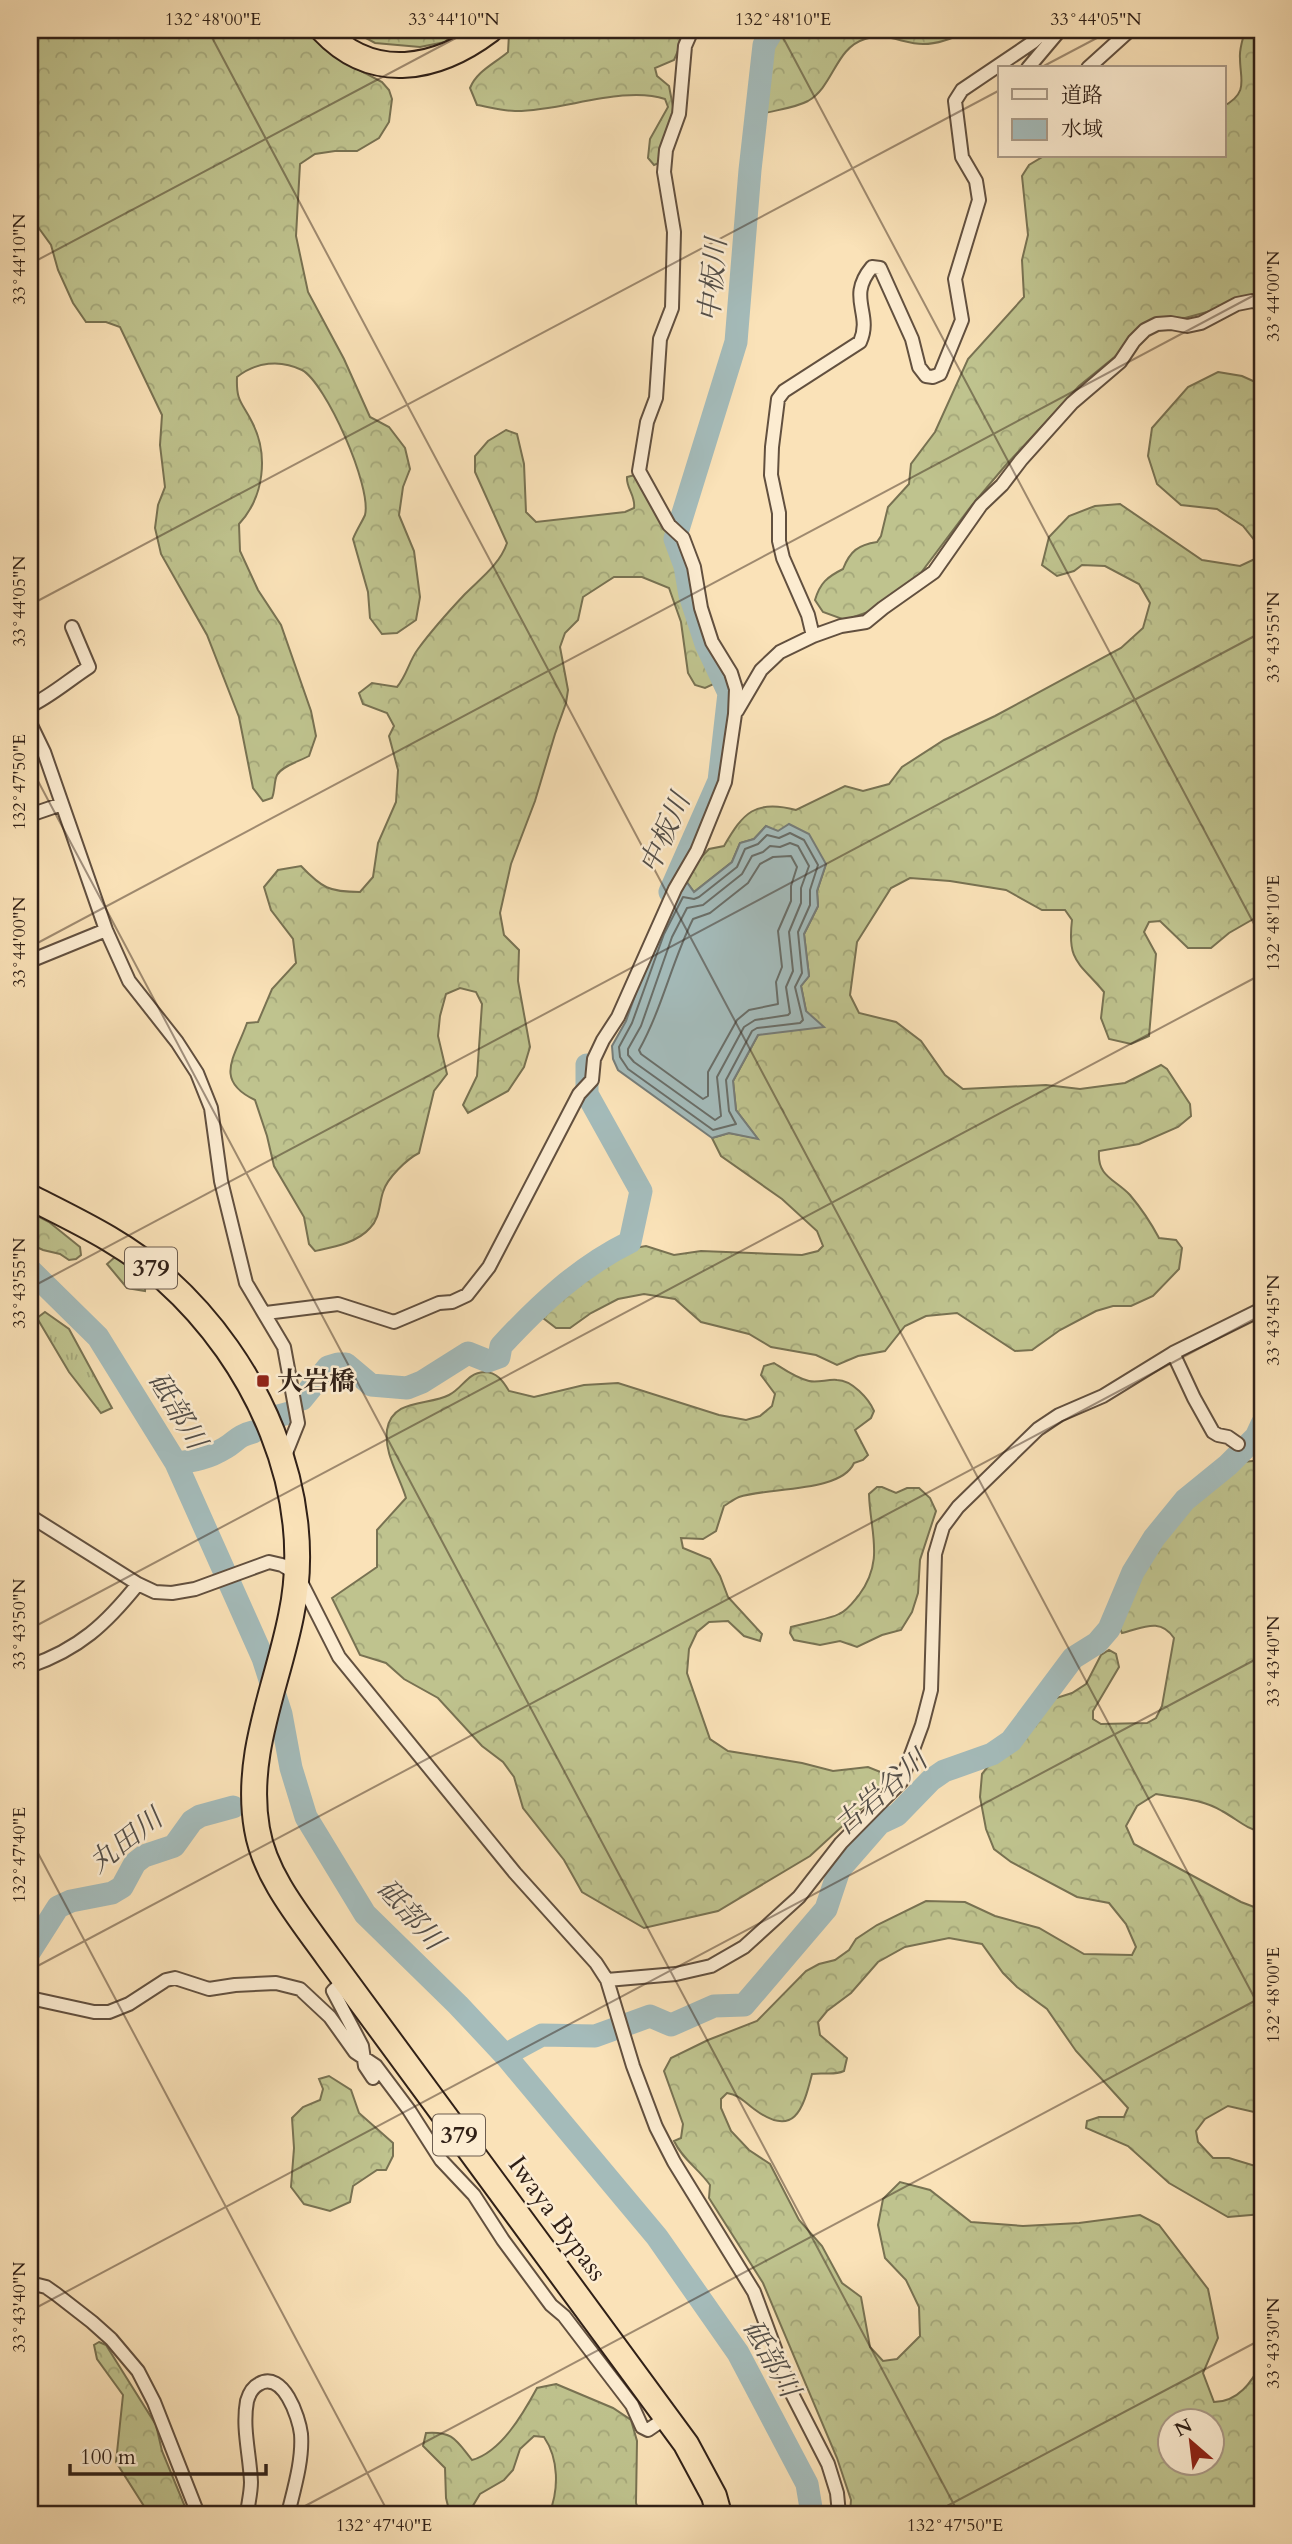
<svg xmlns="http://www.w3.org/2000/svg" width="1292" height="2544" font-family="Cardo,'Noto Serif JP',serif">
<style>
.forest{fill:url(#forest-crowns);stroke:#787252;stroke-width:2;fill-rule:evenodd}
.park{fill:url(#park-tufts);stroke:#787252;stroke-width:2}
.water{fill:#a4bbba;stroke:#767d79;stroke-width:2}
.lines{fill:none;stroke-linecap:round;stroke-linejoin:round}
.shore{stroke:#6a6e68;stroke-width:2}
.river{stroke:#a4bbba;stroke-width:23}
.street-casing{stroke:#62503f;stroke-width:16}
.highway-casing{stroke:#302017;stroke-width:28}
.street{stroke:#fcecd1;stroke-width:12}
.highway{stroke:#fae2b8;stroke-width:24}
.ticks{fill:none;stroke:#302017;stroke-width:2;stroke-opacity:0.45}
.poi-dot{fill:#8f2418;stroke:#fcecd1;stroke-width:2.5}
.labels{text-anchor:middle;stroke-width:5;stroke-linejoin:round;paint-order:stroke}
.shield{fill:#fcecd1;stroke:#6d5d4f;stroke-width:2}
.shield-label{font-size:24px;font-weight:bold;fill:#302017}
.poi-label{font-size:26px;font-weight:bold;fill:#302017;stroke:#fcecd1;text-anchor:start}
.street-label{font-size:26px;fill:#302017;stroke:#fcecd1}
.water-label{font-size:28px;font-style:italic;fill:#534e48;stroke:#fcecd1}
.neatline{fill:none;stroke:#302017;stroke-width:2.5}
.ticks-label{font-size:18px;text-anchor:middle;fill:#302017}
</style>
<defs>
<pattern id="forest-crowns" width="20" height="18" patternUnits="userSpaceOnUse" patternTransform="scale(1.75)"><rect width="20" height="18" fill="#bfc38e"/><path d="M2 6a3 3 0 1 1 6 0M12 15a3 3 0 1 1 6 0" fill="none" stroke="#a4a77a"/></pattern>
<pattern id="park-tufts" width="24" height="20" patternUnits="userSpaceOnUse" patternTransform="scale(1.75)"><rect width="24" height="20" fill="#bfc38e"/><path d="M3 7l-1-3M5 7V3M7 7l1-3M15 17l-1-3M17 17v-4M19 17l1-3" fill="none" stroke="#a4a77a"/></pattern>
</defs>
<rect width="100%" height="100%" fill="#fae2b8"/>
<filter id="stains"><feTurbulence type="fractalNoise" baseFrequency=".00286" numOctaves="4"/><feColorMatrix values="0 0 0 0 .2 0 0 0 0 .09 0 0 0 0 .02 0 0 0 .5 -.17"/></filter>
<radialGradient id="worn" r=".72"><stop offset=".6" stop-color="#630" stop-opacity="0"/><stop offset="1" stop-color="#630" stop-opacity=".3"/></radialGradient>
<path class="forest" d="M30 30H309L344 62 382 82 389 90 392 99 389 122 379 138 357 151H335L315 154 300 164 296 236 308 292 344 359 370 417 389 427 405 448 410 469 403 487 399 515 414 551 420 597 416 620 397 633 382 634 370 618 368 592 353 539C356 531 362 522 365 515 372 487 326 383 302 370 280 359 256 362 237 377 236 402 242 402 252 422 269 455 264 497 239 524L240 551 258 590 281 625 311 711 316 736 309 756C300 761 282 766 277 775 274 781 275 791 272 798L263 801 253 788 239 717 207 635 161 554 155 528 158 505 165 487 160 445 162 415 120 327 106 322H86L73 303 58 270 51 245 30 216Z
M351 30H458L445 42 420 47 375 43Z
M512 30H687L674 60 655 68 657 76 669 86 674 112 662 142 659 163 654 165 648 158 650 139 668 107 665 99C623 85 560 112 515 111 503 111 489 107 477 105L470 88C477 71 494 64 508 52L509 34Z
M769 30H969C956 37 939 44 923 44 904 44 886 32 865 39 835 48 834 86 808 101 795 108 776 110 761 114L754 108 752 103 754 65Z
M1245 30H1262V297L1185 318 1161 317 1148 323 1130 336 1117 355 1079 386 1005 466 972 505 914 582 871 611 845 620 823 612 815 600C820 583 827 577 843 569 850 551 858 545 877 542L881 536 888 507 909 484 911 464 935 432 968 359 1024 297 1022 260 1028 235 1022 176 1029 165 1044 156H1224V106C1249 92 1240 80 1240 58 1239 49 1243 39 1245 30Z
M1218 372 1242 376 1262 385V914L1229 933 1211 948H1188L1160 921 1149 922 1144 932 1156 954 1149 1036 1131 1044 1109 1039 1101 1018 1104 992C1079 962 1067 962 1072 920L1065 910H1042L1006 890 950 881 910 878 891 888 857 942 850 995 859 1013 896 1022 921 1041 945 1075 963 1089 1046 1085 1080 1089 1125 1083 1161 1065 1167 1069 1190 1104 1191 1116 1178 1127 1139 1144 1099 1151C1097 1177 1115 1179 1130 1195 1141 1208 1151 1223 1159 1238L1176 1240 1182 1248 1179 1269 1153 1296 1131 1306H1113L1096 1311 1060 1330 1032 1350 1015 1351 957 1313 926 1316 905 1326 885 1351 858 1356 837 1365 816 1355 771 1347 749 1334 701 1322 675 1299 644 1294 618 1299 591 1313 570 1328H556L543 1318 544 1310 589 1270 617 1251 646 1246 674 1255 701 1251 802 1255 818 1251 823 1246 817 1231 782 1199 721 1156 712 1138 729 1133 757 1138 736 1110 733 1081 758 1035 806 1011 801 986 809 976 804 934 818 906 817 891 826 864 766 826 754 839 740 843 732 862 694 892 686 881 694 865 709 849 724 846C743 813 755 799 796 810L845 786 863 791 889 784 902 767 944 740 995 716 1121 648 1143 628 1150 603 1139 584 1105 566 1082 565 1074 571 1057 576 1042 565 1049 537 1069 516 1095 506 1120 504 1202 560 1240 566 1257 558 1259 546 1243 526 1217 509 1181 505 1157 484 1148 456 1152 428 1188 387Z
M506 430 517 434 524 464 526 512 536 522 625 512 634 508C636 496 626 488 627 477L635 475 669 535 670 554 683 582 700 640 718 682 705 688 695 685 688 673 681 622 669 588 642 577H614L583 597 578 620 565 633 560 647 568 690 566 703 555 734 535 801 511 864 500 913 504 935 519 950 518 981 530 1047 524 1067 508 1091 468 1113 463 1105 477 1076 482 1004 476 992 460 988 446 994 440 1016 438 1036 447 1074 434 1091 419 1153C407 1159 387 1178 383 1192 379 1204 380 1218 370 1228 357 1243 333 1247 315 1251L309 1244 304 1217 274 1166 267 1136 255 1100C213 1080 235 1057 247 1023L258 1022 272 989 296 963 293 939 271 910 264 887 278 870 301 866C322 888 329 892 360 892L373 877 378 843 396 802 398 770 389 736 394 726 387 713 363 704 359 693 372 683 397 687C407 675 409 661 418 649 432 630 449 611 465 594 481 578 500 564 507 543L475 472V456L488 441Z
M30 1212 49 1222 80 1247 81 1255 76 1259 69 1260 60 1254 43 1250 30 1244Z
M774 1363C785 1370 796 1378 809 1381 818 1383 828 1379 837 1380 852 1380 869 1399 874 1411L871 1418 855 1430 868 1455 863 1460 854 1463C841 1493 767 1487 739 1497 734 1499 729 1503 724 1506L716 1531 703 1539 681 1538 683 1548 710 1559 720 1576 728 1597 762 1634 760 1641 744 1636 728 1621 709 1622 697 1632 689 1649 687 1673 710 1739 728 1751 802 1763 833 1771 868 1767 883 1773 887 1785 810 1856 718 1911 644 1928 582 1892 564 1860 523 1808 514 1777 503 1762 482 1746 438 1698 404 1679 386 1663 360 1655 332 1598 377 1567V1530L406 1498C399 1475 384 1454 387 1430 392 1398 428 1406 449 1395 463 1388 467 1373 484 1372 497 1372 503 1381 509 1391L534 1397 584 1385 618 1383 719 1415 746 1420 760 1416 772 1406 775 1394 761 1375 764 1366Z
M1262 1456V1832C1246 1829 1237 1819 1222 1811 1203 1799 1178 1798 1156 1794L1137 1806 1126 1826 1134 1844 1241 1902 1262 1910V2112H1254L1228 2106 1205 2119 1196 2131 1198 2142 1213 2158H1229L1262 2168V2214L1228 2217 1169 2183 1128 2146 1086 2128 1087 2121 1099 2117H1124L1128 2108 1076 2051 1047 2009 1017 1987 1003 1973 982 1944 949 1938 905 1947 878 1962 851 1993 827 2011 818 2022 820 2035 847 2058 844 2071C833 2076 825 2072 812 2074 803 2110 794 2139 754 2109 744 2102 740 2095 727 2093L721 2099V2108L731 2131 749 2150 770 2164 799 2220 822 2246 842 2283 861 2297 870 2347 883 2361 897 2359 920 2336 919 2307 906 2280 885 2258 878 2225 883 2199 900 2182 930 2190 971 2222 1023 2226 1079 2223 1140 2215 1159 2225 1208 2289 1218 2338 1203 2373 1214 2402C1238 2402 1252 2382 1262 2362V2514H850L851 2500 837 2458 763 2283 709 2198 710 2185C698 2168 683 2160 674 2141L681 2138 683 2124 664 2071 671 2058 708 2040 757 2021 806 1971 819 1964 835 1960 849 1950 856 1939 877 1925 926 1901 965 1902 995 1916 1039 1928 1084 1954 1132 1955 1136 1947 1126 1924 1109 1903 1077 1897 1011 1862 994 1849 986 1829 980 1797 982 1774 994 1759 1015 1744 1053 1699 1072 1693 1086 1684 1101 1655 1109 1650 1116 1654 1119 1667 1093 1711V1719L1101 1724 1147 1723 1156 1718 1162 1706 1174 1638C1160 1617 1143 1628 1122 1633L1119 1627C1134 1584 1153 1538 1187 1506 1204 1490 1224 1477 1242 1462L1253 1461ZM1170 2422H1212V2464H1170Z
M877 1487H882L896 1493 907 1488H919L930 1498 936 1511 920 1560 918 1593 912 1612 901 1630 882 1635 857 1647 840 1641 820 1645 794 1640 790 1633 791 1627C804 1623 830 1619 839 1614 848 1610 853 1602 859 1595 885 1560 870 1532 869 1494Z
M329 2076 351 2090 359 2113 393 2143V2156L386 2170H377L353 2186 350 2202 330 2211 304 2204 291 2187 294 2148 292 2118 303 2107 320 2100 323 2089 319 2079Z
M99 2342 106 2345 156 2425 162 2451 188 2514H149L116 2462 123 2395 97 2359 94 2345Z
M556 2384 613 2408 631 2420 637 2441 636 2503 640 2514H549C559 2490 559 2459 544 2437L534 2436 520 2449 513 2470 504 2480 480 2494 468 2514H450L446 2498 445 2468 423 2446 426 2433C453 2431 456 2440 472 2460 501 2452 523 2414 537 2388Z"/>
<path class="park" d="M115 1257 146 1277 145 1291 127 1288 107 1264Z
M45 1312 69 1329 112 1408 101 1413 69 1372 37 1318Z"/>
<path class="water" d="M789 824 809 834 826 864 817 891 818 906 804 934 809 976 801 986 806 1011 824 1027 758 1035 733 1081 736 1110 758 1139 729 1133 712 1138 618 1070 613 1059 612 1046 626 1021 658 931 686 881 694 892 732 862 740 843 754 839 766 826 778 831Z"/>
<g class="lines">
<path class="shore" d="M790 833 804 840 818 865 810 890V905L798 932 802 973 795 987 803 1020 800 1023 757 1028 752 1031 726 1080 729 1111 736 1124 713 1130 628 1069 620 1057 619 1047 632 1023 664 934 683 897 694 899 699 897 737 867 745 849 758 844 767 835 779 838Z
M790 843 798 846 809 866 801 888V903L789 932 793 971 786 987 790 1013 788 1015 755 1020 744 1027 717 1077 721 1116 715 1120 634 1062 628 1055V1049L641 1026 672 937 687 908 703 905 742 874 752 856 763 852 770 846 780 847Z
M791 856 797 867 791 886V901L778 931 782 967 776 982 778 1004 749 1010 737 1020 708 1072V1096L703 1099 641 1054 639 1050C662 1009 672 961 693 919L710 913 748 883 760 864 773 857Z"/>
<path class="river" d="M670 892 719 781 729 693 706 644 690 595 685 566 675 539 736 342 750 170 764 45 773 30
M30 1270 98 1337 176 1463 263 1658 281 1714 291 1768 306 1817 365 1914 458 2005 505 2055 657 2237 738 2353 807 2484 812 2514
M302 1399 328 1367 338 1364H346L371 1385 407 1388 422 1382 468 1353 488 1361 499 1357 501 1346C539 1305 579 1267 630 1242L641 1191 587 1094V1065
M278 1416 289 1413
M176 1463C194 1461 209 1458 225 1448 237 1441 237 1436 253 1432
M30 1951 58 1907 71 1901 112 1893 122 1887 135 1863 144 1856 174 1846 192 1821 200 1816 233 1807
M505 2055 542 2035 595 2036 650 2016 671 2025 714 2006 744 2005 826 1909 839 1870 880 1823 897 1815 931 1780 944 1771 992 1754 1011 1741 1073 1658 1097 1643 1109 1629 1133 1572 1154 1538 1185 1500 1228 1465 1256 1437 1262 1424"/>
<g class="street-casing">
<path id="street" d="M1028 68 1060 30
M1088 68 1130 30
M813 636 808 615 783 558 779 541V513L771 475 772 447 778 399 784 391 860 342C873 313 846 298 872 267L880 268 912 339 919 367 926 376 933 377 940 374 962 320 955 279 979 200 976 181 962 157 955 101 962 90 1033 42 1046 30
M30 706C51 696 69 680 89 667L72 627
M737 711 761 670 780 652 813 636 841 626 866 622 883 608 934 572 981 505 1002 485 1021 460 1072 403 1120 362 1134 341 1145 330 1157 324 1171 323 1187 326 1201 323 1237 304 1252 301 1262 303
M30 723 44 752 106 930 129 981 177 1042 197 1073 211 1108 221 1181 246 1283 284 1347 298 1423 284 1458
M30 815 62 804
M30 961 106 930
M266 1313 338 1304 394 1322 439 1303 452 1302 467 1295 489 1267 501 1244 579 1094 592 1080 594 1059 603 1040 618 1017 675 889 697 851 725 782 735 714 736 689 731 673 712 642 701 608 694 567 683 538 669 525 639 471 647 422 656 398 660 339 672 308 674 232 664 172 666 150 679 114 685 46 692 30
M1173 1353 1194 1398 1213 1432 1218 1435 1228 1437 1238 1444
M30 1516 138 1584 155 1592 172 1593 195 1589 269 1562 282 1565 297 1574 339 1657 515 1873 596 1963 607 1980 633 2066 656 2127 674 2162 754 2292 791 2392 828 2464 837 2493 839 2514
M30 1666C79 1649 106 1624 138 1584
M345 1980 333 1991 362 2046 365 2066 373 2078
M607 1980 676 1974 711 1966 744 1947 799 1897 841 1843 901 1782 922 1725 931 1690 935 1554 943 1527 958 1507 1038 1429 1059 1415 1103 1396 1173 1353 1262 1309
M30 1998 94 2012H109L129 2004 166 1980 175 1978 209 1989 235 1985 276 1983 300 1989 330 2017 355 2052 376 2066 409 2110 441 2160 474 2195 503 2240 551 2305 564 2316 632 2405 642 2427 648 2430 667 2417
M30 2283 46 2287 56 2294 92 2322 111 2339 138 2371 154 2402 198 2514
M247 2514C248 2504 251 2493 251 2482 250 2455 242 2428 247 2401 249 2394 253 2387 259 2384 283 2370 299 2417 301 2434 303 2460 294 2489 288 2514"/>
</g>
<g class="highway-casing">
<path id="highway" d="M323 30C373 83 437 70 490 30
M30 1197C77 1221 125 1243 165 1279 257 1361 317 1493 291 1616 277 1687 244 1755 257 1829 265 1877 301 1919 328 1957L686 2444 714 2496 719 2514"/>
</g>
<use href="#street" class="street"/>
<use href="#highway" class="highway"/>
</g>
<path class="ticks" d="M208 30 1262 2012M779 30 1262 939M1040 68 1112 30M30 264 471 30M30 605 1000 90M30 766 959 2514M30 947 1262 291M30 1288 1262 632M30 1629 1262 974M30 1838 389 2514M30 1970 1262 1315M30 2311 1262 1656M290 2514 1262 1997M932 2514 1262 2339"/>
<rect class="poi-dot" x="256" y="1374" width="14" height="14" rx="3.5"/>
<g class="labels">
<g class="shield">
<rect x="125" y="1247.5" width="52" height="41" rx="5"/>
<rect x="433" y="2114.5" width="52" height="41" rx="5"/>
</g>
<g class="shield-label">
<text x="151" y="1276">379</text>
<text x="459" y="2143">379</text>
</g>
<g class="poi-label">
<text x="277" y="1390">大岩橋</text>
</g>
<g class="street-label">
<text transform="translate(558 2218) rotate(54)" y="9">Iwaya Bypass</text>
</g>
<g class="water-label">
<text transform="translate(712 280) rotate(-85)" y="10">中板川</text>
<text transform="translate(664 833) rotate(-66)" y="10">中板川</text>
<text transform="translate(178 1410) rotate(59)" y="10">砥部川</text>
<text transform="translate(880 1792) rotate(-41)" y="10">古岩谷川</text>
<text transform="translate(125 1840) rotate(-38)" y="10">丸田川</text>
<text transform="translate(411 1914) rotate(48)" y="10">砥部川</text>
<text transform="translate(772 2358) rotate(60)" y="10">砥部川</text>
</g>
</g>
<rect width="1292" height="2544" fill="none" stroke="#fae2b8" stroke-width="77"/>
<rect x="998" y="66" width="228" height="91" fill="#fcecd1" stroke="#aa9a87" stroke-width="2"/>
<rect x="1012" y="89" width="35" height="10" fill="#fcecd1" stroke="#aa9a87" stroke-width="2"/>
<text x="1061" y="102" font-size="21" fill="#302017">道路</text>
<rect x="1012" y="119" width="35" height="21" fill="#a4bbba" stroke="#aa9a87" stroke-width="2"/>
<text x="1061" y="136" font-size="21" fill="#302017">水域</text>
<g transform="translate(1191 2442) rotate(332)"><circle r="33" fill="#fcecd1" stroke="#aa9a87" stroke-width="2"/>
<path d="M0-5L12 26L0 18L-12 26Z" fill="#8f2418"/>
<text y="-10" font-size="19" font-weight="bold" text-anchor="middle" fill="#302017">N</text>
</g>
<path d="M70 2464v10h196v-10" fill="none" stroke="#302017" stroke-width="3.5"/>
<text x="80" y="2464" font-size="21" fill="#302017" stroke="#fcecd1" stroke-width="5" paint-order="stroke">100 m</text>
<rect x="38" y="38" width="1216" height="2468" class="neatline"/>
<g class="ticks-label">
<text x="213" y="25">132°48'00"E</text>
<text x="454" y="25">33°44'10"N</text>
<text x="783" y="25">132°48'10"E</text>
<text x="1096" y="25">33°44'05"N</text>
<text transform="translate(19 259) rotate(-90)" y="6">33°44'10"N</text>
<text transform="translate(1273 296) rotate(-90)" y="6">33°44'00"N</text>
<text transform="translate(19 601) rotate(-90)" y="6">33°44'05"N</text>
<text transform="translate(1273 637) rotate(-90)" y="6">33°43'55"N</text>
<text transform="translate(19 782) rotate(-90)" y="6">132°47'50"E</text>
<text transform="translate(1273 923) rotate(-90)" y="6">132°48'10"E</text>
<text transform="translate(19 942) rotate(-90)" y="6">33°44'00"N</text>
<text transform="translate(19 1283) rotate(-90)" y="6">33°43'55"N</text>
<text transform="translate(1273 1320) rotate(-90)" y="6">33°43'45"N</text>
<text transform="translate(19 1624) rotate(-90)" y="6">33°43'50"N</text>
<text transform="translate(1273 1661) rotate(-90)" y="6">33°43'40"N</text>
<text transform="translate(19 1855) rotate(-90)" y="6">132°47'40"E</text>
<text transform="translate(1273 1995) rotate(-90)" y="6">132°48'00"E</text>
<text transform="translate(19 2307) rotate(-90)" y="6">33°43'40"N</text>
<text transform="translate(1273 2343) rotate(-90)" y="6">33°43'30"N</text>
<text x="384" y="2531">132°47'40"E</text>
<text x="955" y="2531">132°47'50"E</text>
</g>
<rect width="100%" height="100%" filter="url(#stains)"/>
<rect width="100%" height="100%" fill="url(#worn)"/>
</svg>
